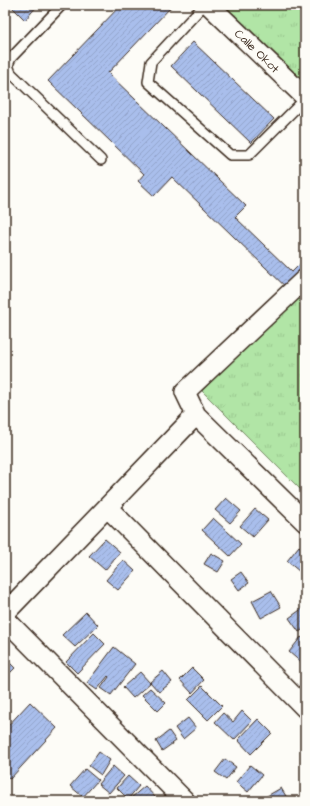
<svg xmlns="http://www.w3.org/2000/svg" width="310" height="806" font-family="'Architects Daughter',sans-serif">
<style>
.grass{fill:url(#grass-tufts);stroke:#768862}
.building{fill:url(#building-hatch);stroke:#3b2a1e}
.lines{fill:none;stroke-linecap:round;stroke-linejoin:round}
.lane-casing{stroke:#3b2a1e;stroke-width:12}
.street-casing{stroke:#3b2a1e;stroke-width:22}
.lane{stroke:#fdfcf7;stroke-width:9}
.street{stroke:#fdfcf7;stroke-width:19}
.labels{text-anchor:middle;stroke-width:4;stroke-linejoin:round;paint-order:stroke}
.street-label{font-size:12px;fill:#3b2a1e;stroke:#fdfcf7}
</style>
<defs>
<pattern id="grass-tufts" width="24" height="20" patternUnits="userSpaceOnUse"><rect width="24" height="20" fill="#b1e5a6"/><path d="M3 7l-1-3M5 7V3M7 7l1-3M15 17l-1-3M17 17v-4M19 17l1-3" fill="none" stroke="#99c58e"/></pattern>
<pattern id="building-hatch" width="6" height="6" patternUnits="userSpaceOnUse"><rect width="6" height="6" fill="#a9beec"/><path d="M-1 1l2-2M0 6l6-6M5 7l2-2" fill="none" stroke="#92a3ca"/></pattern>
</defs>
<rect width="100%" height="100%" fill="#fdfcf7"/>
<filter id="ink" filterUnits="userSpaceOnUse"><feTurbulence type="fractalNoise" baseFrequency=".025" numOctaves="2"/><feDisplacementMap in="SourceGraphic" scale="8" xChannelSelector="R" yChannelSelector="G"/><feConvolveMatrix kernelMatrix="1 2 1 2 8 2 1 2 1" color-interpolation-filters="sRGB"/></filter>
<g filter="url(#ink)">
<path class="grass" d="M213 5H305V93Z
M305 288V494L202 391Z"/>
<path class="building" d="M10 5H38L25 20Z
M121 5H171L172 6 108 73 246 206 235 217 292 272 305 259V286L295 296 172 177 154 196 138 181 144 174 48 81Z
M193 42 274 119 251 143 171 66Z
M226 498 241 511 230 523 215 510Z
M255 509 268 520 253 537 240 526Z
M213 518 241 544 230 556 202 530Z
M105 539 120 552 105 570 89 556Z
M299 546 305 551V566L300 572 287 561Z
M211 553 225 561 218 572 204 564Z
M123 560 135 571 118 590 106 580Z
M241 572 249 583 239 590 231 579Z
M271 591 281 607 261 618 252 601Z
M303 608 305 611V628L299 632 289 618Z
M86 612 98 625 75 647 62 635Z
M94 633 105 644 77 673 66 662Z
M301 637 305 640V661L303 664 289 652Z
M114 647 135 664 111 695 101 688 109 677 108 676 97 690 87 683Z
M5 658 15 668 5 678Z
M192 668 204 680 192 693 180 680Z
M163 671 172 682 159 692 150 682Z
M140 672 150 683 133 698 123 687Z
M202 686 222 706 208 720 188 700Z
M150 688 166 703 158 711 142 695Z
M30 702 57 728 10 779 5 775V729Z
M242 711 252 721 234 740 215 722 223 713 233 722Z
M188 718 196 728 183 739 175 728Z
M258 719 272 733 251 754 238 740Z
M169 731 176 741 162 751 156 741Z
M99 752 110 760 101 775 89 766Z
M225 759 236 767 226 780 215 772Z
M250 765 262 775 248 792 236 782Z
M113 766 124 776 109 793 98 784Z
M85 769 98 780 83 797 70 786Z
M128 776 139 786 128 799 117 788Z
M145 786 155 797 151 801H134L131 798Z
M281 788 289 801H260V800Z
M108 797 114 801H105Z"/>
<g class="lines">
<g class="lane-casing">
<path id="lane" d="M62 5 11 58 8 65 11 73 101 160
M204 5 151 62 148 82 230 155H249L305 99"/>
</g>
<g class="street-casing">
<path id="street" d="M209 5 305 97
M305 279 185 392 196 415 305 522
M107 507 305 708
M5 613 196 415
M5 619 185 801"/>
</g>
<use href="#lane" class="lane"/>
<use href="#street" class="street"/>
</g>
</g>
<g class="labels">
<g class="street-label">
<text transform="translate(257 51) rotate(44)" y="4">Calle Okot</text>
</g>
</g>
<rect width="310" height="806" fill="none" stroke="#fdfcf7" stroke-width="20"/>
<rect x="10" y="10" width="290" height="786" fill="none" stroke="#3b2a1e" stroke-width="1.5" filter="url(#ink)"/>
</svg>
